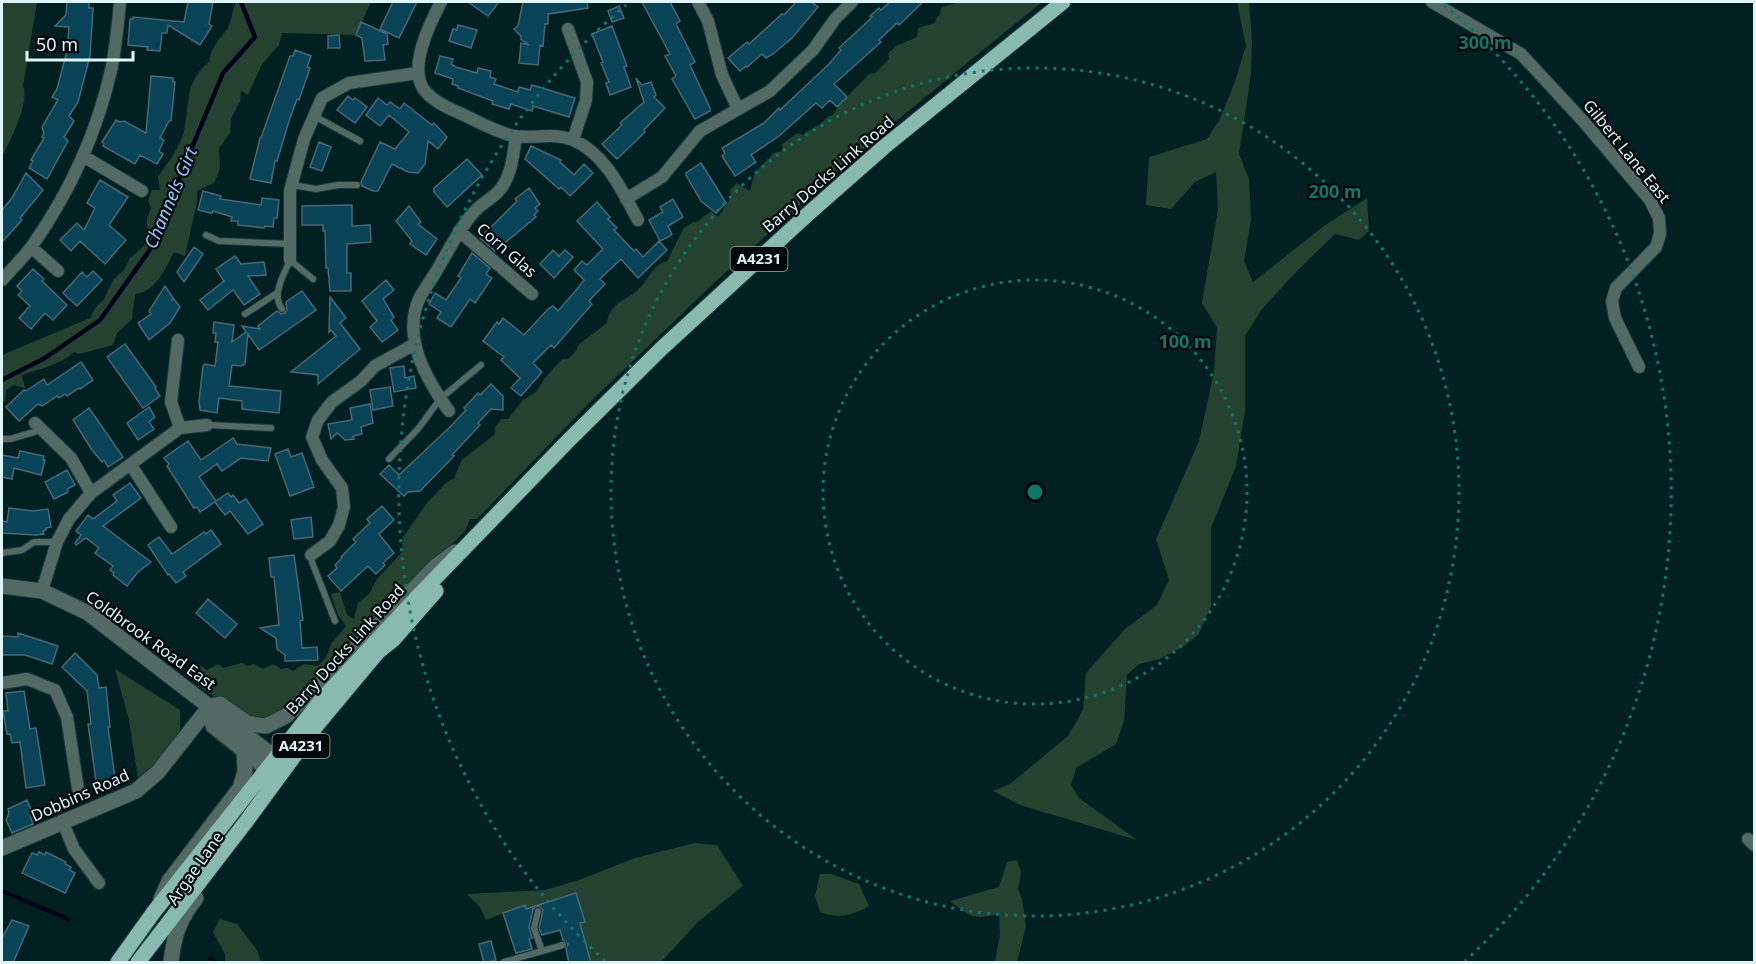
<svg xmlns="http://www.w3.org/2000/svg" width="1756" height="964" font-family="'Noto Sans',sans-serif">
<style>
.green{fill:#24422f}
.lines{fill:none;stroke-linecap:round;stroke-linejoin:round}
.stream{stroke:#00031c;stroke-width:4.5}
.building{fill:#094357;stroke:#476877;stroke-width:1.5}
.service-casing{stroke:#1d3a3c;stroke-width:8}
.minor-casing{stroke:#1d3a3c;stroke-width:14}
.tertiary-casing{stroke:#1d3a3c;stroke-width:17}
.primary-casing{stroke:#1d3a3c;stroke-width:17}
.service{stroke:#526964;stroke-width:6}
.minor{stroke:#526964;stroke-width:12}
.tertiary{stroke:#526964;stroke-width:15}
.primary{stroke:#88baaf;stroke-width:15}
.ring{fill:none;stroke:#0f766e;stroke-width:3;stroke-dasharray:3 6}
.labels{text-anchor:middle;stroke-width:4.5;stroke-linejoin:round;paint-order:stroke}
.shield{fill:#000809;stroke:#9daeb0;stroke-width:1.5}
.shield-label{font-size:15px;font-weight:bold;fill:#e0f5f7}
.street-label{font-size:16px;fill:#e0f5f7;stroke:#000809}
.water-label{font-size:18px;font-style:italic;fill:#93c4fc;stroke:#000809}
.centre{fill:#0f766e;stroke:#000809;stroke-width:3}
.ring-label{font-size:18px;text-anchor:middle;font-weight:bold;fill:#0f766e;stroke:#000809;stroke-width:4.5;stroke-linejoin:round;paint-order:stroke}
</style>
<rect width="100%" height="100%" fill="#022022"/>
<path class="green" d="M2 2H37L23 86C30 103 10 141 2 157Z
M236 2H371L356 35 282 33 279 45 262 64 248 95 241 91 240 102 231 118 230 133 219 148 220 169 214 183 197 191V202L185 256 174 252C165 269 156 292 135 294L132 319 117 333 113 345 79 354 74 352C58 366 41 368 22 375L25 388 14 385 6 390 5 401 2 403V355L90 318 95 308 104 299 113 280 124 270 130 258 144 246 147 230V219L151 208 148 201 152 190H160L158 177C167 163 180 148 184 131 190 103 184 82 209 62 211 47 219 40 227 29 232 22 232 9 236 2Z
M957 2H1042L868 144 856 159 846 163 714 283 589 403 477 519H470L465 531 295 701 266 720 238 713 200 687 192 674 198 664 207 670 218 664 223 668 242 663 248 666 254 664 263 669 273 664 281 669 287 668 293 671 304 664 318 666 327 656 331 644 346 626 338 615 331 594 340 592 347 615 354 619 358 603 369 594 377 579 402 552 403 537 427 503 446 483 454 478 462 460 495 434V427L502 419H508L523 400 536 392 545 378 562 359H568L577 350 578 345 607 323C610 301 627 301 640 288 649 279 653 264 667 261L684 228 693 222H697L711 211 718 217 731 197 730 190 737 183 750 191 755 172 774 153 782 151V144L798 133 803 135C809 129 814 128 820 124 826 120 826 116 833 115L840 104 869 74 875 73 889 59 888 54 896 46 917 37 918 28 935 23 937 17 940 15 941 8Z
M1237 2H1249L1252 41 1251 74 1239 154 1249 179 1251 220 1244 261 1253 282 1324 226 1367 198 1369 231 1359 240 1335 234 1298 270 1262 309 1245 336V411L1236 466 1211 528V607L1198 635 1183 647 1160 659 1139 664 1127 675 1124 721 1116 744 1076 768 1071 785 1079 798 1137 840 1020 805 993 791 1010 784 1068 736 1083 710 1086 673 1125 629 1157 605 1169 580 1156 539 1199 441 1214 372 1217 328 1202 303 1218 209 1216 172 1195 182 1171 209 1146 205 1149 157 1207 139 1219 121 1234 84 1246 46Z
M115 669 180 710V730L163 756 138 778 129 720Z
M695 843 717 845 743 886 698 922 661 962H587L590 961 580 923 585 922 576 894 539 905 527 911 524 905 486 920 480 907 467 894 545 890 579 880 635 858Z
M1017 860 1021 871 1018 889 1022 899 1026 926 1017 962H995L1000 934 999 914C974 920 970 917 950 901L999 887 1007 862Z
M820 874H831L859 884 869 906C852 916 838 919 820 912L815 896Z
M220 919 237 924 257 950 261 962H225V954L213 932Z"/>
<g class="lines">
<path class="stream" d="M2 380 45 358 100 320 149 251 223 73 255 37 241 2
M2 891 68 919
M211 959 215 962"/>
</g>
<path class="building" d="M67 2H89V8H93L90 56 78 102 69 116 74 121 64 137 68 141 47 179 29 168 33 161 31 160 44 138 42 137 44 133 42 127 58 100 52 97 57 89 67 51 69 27 55 26 66 15Z
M188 2H213L209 24 212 26 200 45 168 25 167 33H162L160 51 147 50 148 47 128 45 130 19H133V17L184 22Z
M393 2H417L399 38 380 29Z
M468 2H499L488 16Z
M523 2H587L588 8 548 14V24H545L543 46 540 45 538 65 519 63 521 43 529 45 521 39V36L514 29 518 26Z
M642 2H670L680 21 676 24 695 62 690 65 710 108V111L695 119 672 79 676 76 665 56 670 54Z
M796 2H811L818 7 792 38 773 54 766 58 762 54 747 67 746 66 740 71 728 58 747 42 749 44 782 14 784 15Z
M890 2H923L899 25 897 23 879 40 881 42 834 84 847 97 837 107 830 100 822 108 816 103 779 136 751 155 756 162 735 176 722 156 725 153 722 148 764 123 779 108 780 110 829 64 841 50 839 48 866 23 872 17 870 16 879 8 881 10Z
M619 6 624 18 612 22 608 11Z
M361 22 387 34 388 44 383 45 385 60 365 61 362 38 356 35Z
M458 25 477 30 471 48 449 41 453 29 457 30Z
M612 26 627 66 624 67 631 87 610 95 606 83 609 82 601 63 603 62 592 34Z
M339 35 340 48H328V36Z
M295 50 311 56 307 67 310 68 299 100 297 99 289 121 277 161H275L271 183 250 179 260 138H261L290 56H293Z
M440 56 453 59 451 64 456 67 477 73 478 68 491 71 490 77 496 79 494 84 518 92 519 87 530 90 532 85 575 98 569 117 533 106 532 111 511 104 509 109 492 104 493 101 458 88V86L452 84 453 79 435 73Z
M151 76 173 78V82H175L171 121H169L160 138 164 140 159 151 163 154 157 164 140 155 135 164 103 146 104 144 102 142 116 120 120 122 124 121 146 133Z
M636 78 642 85 651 82 656 95 654 97 665 108 644 130 645 132 617 159 602 144 622 125 620 123 644 102Z
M348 96 353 100 355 98 367 107 355 123 337 110Z
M378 98 387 105 390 102 400 109 404 103 432 125 434 123 447 137 438 149 428 141 425 164 418 173 408 172 392 164 378 191H373L362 186 361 182 380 142 395 149 409 132 389 115 380 126 366 115Z
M319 142 331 147 322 171 310 167Z
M531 146 561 160 560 162 574 175 584 164 593 173 570 196 561 187 559 189 525 159Z
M467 159 482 175 447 207 434 192V188Z
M701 163 726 203 716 213 701 201 686 175V173Z
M26 173 43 190 20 218 22 220 2 242V210L12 198Z
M100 180 128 197 109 225 126 240 105 264 80 241 71 251 60 240 77 223 84 230 95 208 87 203Z
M529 188 540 204 535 208 538 211 534 215 536 217 495 251 480 238 517 201 515 199Z
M203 191 221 196 220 199 261 205 262 198 279 200 277 218H274L273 227 265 226 264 228 238 225V221H231L232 217 213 211 212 213H210L198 210Z
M673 199 683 217 668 226 672 234 670 236 660 241 649 220 663 212 660 207Z
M597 202 610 217 608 219 617 228 614 230 634 251 636 249 643 257 659 241 667 250 638 278 621 259 600 279 605 284 589 301 592 304 554 348 551 345 533 363 542 372 521 396 511 388 520 378 501 360 504 357 483 341 497 322 499 324 503 318 524 335 548 309 553 306 558 311 578 288 584 280 574 270 582 261 587 265 603 249 577 221Z
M352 205V226L370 225 371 242 347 244V273H351V291H330L328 268H326L325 231H323V225H302V206Z
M409 206 421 222 418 224 437 239 426 255 410 244 412 241 396 221Z
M194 247 203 254 184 282 177 272Z
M553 250 559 256 565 250 573 257 554 278 540 264Z
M472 253 490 268 486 274 492 278 475 303 470 299 451 327 437 318 441 312 429 304 435 293 446 300 461 278 458 276Z
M235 256 241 264 264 262 266 275 248 276 260 294 244 305 233 290 208 310 200 300 224 281 216 269Z
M33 269 44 279 42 281 67 305 53 320 45 313 31 329 19 318 30 306 18 295 22 291 17 286Z
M93 271 102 280 77 306 63 293 82 272 87 277Z
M386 280 394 290 383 299 394 317 391 320 398 330 382 342 370 327 377 321 362 301Z
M165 286 173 298 172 300 174 299 180 307 170 323 149 340 138 323 151 314 149 311Z
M302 291 316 310 259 350 248 334 245 364 241 366 232 365 229 386 281 391 279 413 242 409V401L219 398 217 413 200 410 199 401 203 366 205 364 215 366 218 342H215L216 333H213L214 322 234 325 232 342 246 332 242 326 260 329 258 326 277 311 281 314 285 313 287 310 286 302Z
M330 297 346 318 340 323 360 349 318 384V375L291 372 336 336 331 330 329 332Z
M125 344 156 387 155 388 160 396 143 408 107 357Z
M81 362 93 380 80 389 79 388 67 396 65 394 59 398 57 396 42 406 38 404 19 421 6 407 24 390 26 391 44 379 47 385Z
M404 366 405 378 414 376 416 388 394 392 390 368Z
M491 384 503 396V410L491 409 478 423 480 425 452 455 454 456 420 491 408 492 404 496 380 474 389 465 399 475 450 427 466 410 464 408 478 393 480 395Z
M390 387 393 406 373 410 370 390Z
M370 404 373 423 361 427 362 434 353 436 354 439 345 440 337 433 331 439 328 424 352 420 350 408Z
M149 407 155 417 149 422 154 429 138 440 127 423Z
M89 408 123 457 108 467 104 460 102 462 92 450 73 420Z
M233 438 237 444 271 448 268 461 241 458 222 471 217 464 199 477 216 501 228 493 231 497 233 495 239 503 246 499 263 524 248 534 230 511 225 515 215 502 200 512 197 507 194 508 167 466 169 464 164 458 188 441 201 460Z
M288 449 291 457 302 453 314 487 290 496 275 454Z
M20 451 44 456 43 460H45L41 475 14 468 12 479 2 477V455L18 458Z
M67 470 75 485 67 489 68 492 54 499 45 482Z
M130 483 141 498 103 526 151 562 138 572 127 586 113 575 114 573 110 570 113 566 95 553 99 548 86 538 76 545 75 543 81 535 76 531 88 515 93 519 117 501 113 495Z
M382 506 394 520 379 534 394 553 383 563 385 565 376 574 368 566 341 591 328 576 337 568 335 565 342 558 341 557 356 542 353 539 370 523 367 519Z
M9 508 33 511 48 509 51 527 46 528V530L43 531 44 534 36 535 2 533V521L7 522Z
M311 517 313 537 294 539 291 520Z
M211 530 221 544 183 572 186 576 176 583 169 574 168 575 148 545 159 537 172 554 204 532 206 534Z
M294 555 303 620 300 621 302 648 317 647 318 660 285 661V655L277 649 276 638 260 628 279 625 274 577H271L269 558Z
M208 599 237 624 225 638 196 613Z
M18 633 58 646 52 664 25 655H2V636L18 637Z
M75 653 97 675 99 688 106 687 110 727H108L116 785 97 788 88 724H91L87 691 62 667Z
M24 691 30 729 36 728 45 785 26 788 20 742 12 743 10 734H7L3 711H8L6 693Z
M27 800 33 814 30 815 33 824 12 833 6 820 9 813 8 809Z
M39 852 45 855 46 852 66 862 65 864 71 867 69 870 75 873 65 893 22 873 32 853 37 855Z
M576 893 585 922 580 923 591 963H569L566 949 568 944 563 940 560 930 542 935 539 928 543 910 539 906 533 909 529 927 532 938 529 939 532 949 516 953 503 913 525 905 526 909Z
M12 920 29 926 13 963H2V938Z
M491 941 496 960 484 963 479 944Z"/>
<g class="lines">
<g class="service-casing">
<path id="service" d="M314 116 360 141
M292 185 316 189 338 185H357
M206 235 219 241 290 244
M282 309C271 294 284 275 290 260L313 279
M245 314 277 293
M207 425 271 428
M2 439H10L41 430
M389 459 418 429 440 399 481 365
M2 553 22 550 34 542H56
M311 555 312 562 335 621
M538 911 534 928 542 951
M504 962 563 945"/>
</g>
<g class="minor-casing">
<path id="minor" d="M441 2C430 23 407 69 425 91 435 103 451 109 464 115 480 123 496 132 514 136 534 139 554 132 573 140 606 154 622 191 638 220
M698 2 708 21 722 75 738 109
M1432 2 1521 54 1584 122 1650 200 1659 218 1660 234 1656 247 1616 288 1612 301 1615 318 1639 367
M568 29 587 82 586 100 573 140
M83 156 142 191
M626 199 662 177 700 131 770 91 813 50 835 19 852 2
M459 231 532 294
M31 247 58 271
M290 260V191L304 139 322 98 349 83 418 73
M2 280C12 269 23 258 32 246 70 192 98 130 112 66 116 45 118 23 120 2
M178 340 171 402 180 428
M449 411C426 379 401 336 420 297 425 288 432 279 437 270 449 250 458 230 474 212 481 204 491 199 498 192 512 177 513 155 516 136
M35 423 71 458 91 493
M180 428 207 425
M131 465 171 527
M311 555 330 541 339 525 344 507 342 488 322 460 312 437 318 420 332 402 361 381 375 366 415 344
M42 591 57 542 69 519 91 493 180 428
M2 683 27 679 55 690 67 717 78 789
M63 823 74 849 99 883
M1748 839 1754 845"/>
</g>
<g class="tertiary-casing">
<path id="tertiary" d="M2 586 42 591 88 613 286 766
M210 706 220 704 247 723 258 725 266 726 286 716 363 641 436 566 455 552
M210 706 213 726 277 777
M2 848 136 791 158 772 210 706
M161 899 169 881 240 788 245 771 244 751
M171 962C174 935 179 920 196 898"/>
</g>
<g class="primary-casing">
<path id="primary" d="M118 962 153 913 323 698 418 596 567 442 661 349 808 214 884 147 1063 2
M138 962 245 823 317 725 378 652 393 640 436 591"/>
</g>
<use href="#service" class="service"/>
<use href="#minor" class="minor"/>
<use href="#tertiary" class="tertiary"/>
<use href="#primary" class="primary"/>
</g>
<g class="ring">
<circle cx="1035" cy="492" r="212"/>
<circle cx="1035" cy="492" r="424"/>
<path d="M605 961A636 636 0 0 1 626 5M1444 5A636 636 0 0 1 1465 961"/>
</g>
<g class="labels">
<g class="shield">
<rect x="730.5" y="247" width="57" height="24" rx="4.5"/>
<rect x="272.5" y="734" width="57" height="24" rx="4.5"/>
</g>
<g class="shield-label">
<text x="759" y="264">A4231</text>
<text x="301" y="751">A4231</text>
</g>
<g class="street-label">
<text transform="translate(1627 151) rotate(51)" y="6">Gilbert Lane East</text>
<text transform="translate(828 174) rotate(-41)" y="6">Barry Docks Link Road</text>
<text transform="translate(507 250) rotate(41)" y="6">Corn Glas</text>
<text transform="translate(151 640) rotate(36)" y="6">Coldbrook Road East</text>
<text transform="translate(345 649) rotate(-48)" y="6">Barry Docks Link Road</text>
<text transform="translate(80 795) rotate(-24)" y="6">Dobbins Road</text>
<text transform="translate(195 868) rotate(-55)" y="6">Argae Lane</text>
</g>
<g class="water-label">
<text transform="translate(171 198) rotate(-67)" y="6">Channels Girt</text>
</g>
</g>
<circle cx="1035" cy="492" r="9" class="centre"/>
<g class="ring-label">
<text x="1485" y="49">300 m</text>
<text x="1335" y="198">200 m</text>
<text x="1185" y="348">100 m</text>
</g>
<rect width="1756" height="964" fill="none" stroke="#e0f5f7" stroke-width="6"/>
<path d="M27 51v9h106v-9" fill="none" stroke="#e0f5f7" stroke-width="3"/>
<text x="36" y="51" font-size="18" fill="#e0f5f7" stroke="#000809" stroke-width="4.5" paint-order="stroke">50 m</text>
</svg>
